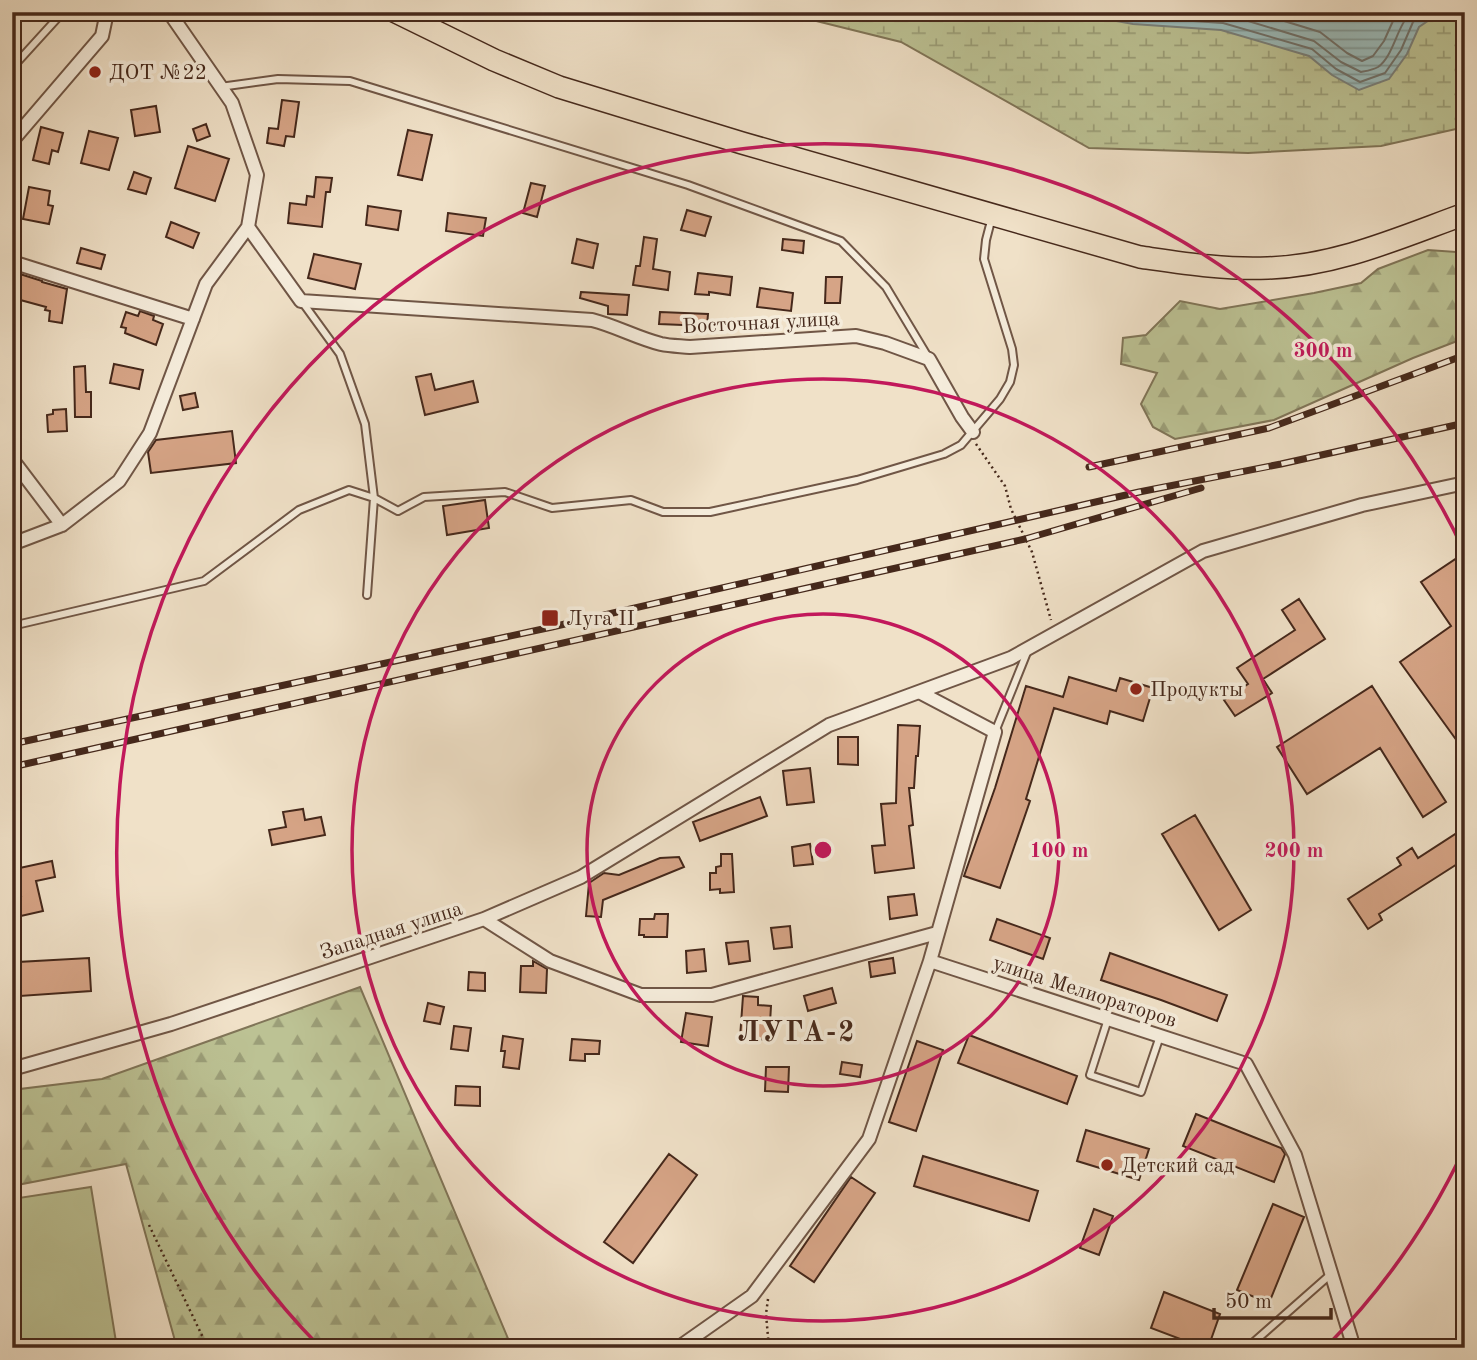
<svg xmlns="http://www.w3.org/2000/svg" width="1477" height="1360" font-family="'Old Standard TT',serif">
<style>
.forest{fill:url(#forest-firs);stroke:#807558;stroke-width:2}
.wetland{fill:url(#wetland-marsh);stroke:#807558;stroke-width:2}
.park{fill:#bcc294;stroke:#807558;stroke-width:2}
.water{fill:url(#water-rules);stroke:#79817c;stroke-width:2}
.lines{fill:none;stroke-linecap:round;stroke-linejoin:round}
.shore{stroke:#70726c;stroke-width:2}
.building{fill:#d6a486;stroke:#45281b;stroke-width:2}
.lane-casing{stroke:#705646;stroke-width:10}
.street-casing{stroke:#705646;stroke-width:16}
.primary-casing{stroke:#45281b;stroke-width:24}
.path{stroke:#45281b;stroke-width:2.5;stroke-dasharray:2 3.5;stroke-linecap:butt}
.lane{stroke:#f5ecdb;stroke-width:6}
.street{stroke:#f5ecdb;stroke-width:12}
.primary{stroke:#f0e1c8;stroke-width:21}
.rail-casing{stroke:#45281b;stroke-width:7}
.rail{stroke:#f5ecdb;stroke-width:4.5;stroke-dasharray:13;stroke-linecap:butt}
.ring{fill:none;stroke:#c2185b;stroke-width:3.5}
.poi-dot{fill:#8f2418;stroke:#f5ecdb;stroke-width:2.5}
.labels{text-anchor:middle;stroke-width:7;stroke-linejoin:round;paint-order:stroke}
.poi-label{font-size:21px;fill:#45281b;stroke:#f5ecdb;text-anchor:start}
.street-label{font-size:21px;fill:#45281b;stroke:#f5ecdb}
.district-label{font-size:28px;font-weight:bold;letter-spacing:2px;fill:#45281b;stroke:#f5ecdb}
.centre{fill:#c2185b;stroke:#f5ecdb;stroke-width:3.5}
.ring-label{font-size:21px;text-anchor:middle;font-weight:bold;fill:#c2185b;stroke:#f5ecdb;stroke-width:7;stroke-linejoin:round;paint-order:stroke}
</style>
<defs>
<pattern id="forest-firs" width="22" height="20" patternUnits="userSpaceOnUse" patternTransform="scale(1.75)"><rect width="22" height="20" fill="#bcc294"/><path d="M5 1l3.5 6h-7zM16 11l3.5 6h-7z" fill="#9b9e78"/></pattern>
<pattern id="wetland-marsh" width="20" height="14" patternUnits="userSpaceOnUse" patternTransform="scale(1.75)"><rect width="20" height="14" fill="#bcc294"/><path d="M1 5h8M5 5V1M11 12h8M15 12V8" fill="none" stroke="#9b9e78"/></pattern>
<pattern id="water-rules" width="6" height="5" patternUnits="userSpaceOnUse" patternTransform="scale(1.75)"><rect width="6" height="5" fill="#9bbcbc"/><path d="M0 2.5h6" fill="none" stroke="#809998"/></pattern>
</defs>
<rect width="100%" height="100%" fill="#f0e1c8"/>
<filter id="stains"><feTurbulence type="fractalNoise" baseFrequency=".00286" numOctaves="4"/><feColorMatrix values="0 0 0 0 .2 0 0 0 0 .09 0 0 0 0 .02 0 0 0 .5 -.17"/></filter>
<radialGradient id="worn" r=".72"><stop offset=".6" stop-color="#630" stop-opacity="0"/><stop offset="1" stop-color="#630" stop-opacity=".3"/></radialGradient>
<path class="forest" d="M1465 244V338L1413 358 1274 420 1175 439 1153 427 1141 404 1157 373 1121 364 1123 338 1146 335 1180 301 1220 309 1314 293 1361 283 1378 269 1428 250 1456 252Z
M360 987 512 1348H177L126 1164 12 1186V1090L102 1079Z"/>
<path class="wetland" d="M780 12H1465V127L1381 146 1248 153 1089 148 901 42Z"/>
<path class="park" d="M91 1187 117 1348H12V1199Z"/>
<path class="water" d="M1067 12H1441L1419 27 1407 54 1389 79 1359 90 1332 75 1309 56 1221 30 1133 24Z"/>
<g class="lines">
<path class="shore" d="M1108 12 1134 17 1223 23 1312 49 1336 69 1360 82 1385 73 1401 50 1413 22 1428 12
M1197 12 1225 14 1314 41 1341 62 1361 72C1366 71 1373 70 1378 67 1394 56 1397 24 1412 12
M1255 12 1320 32 1347 53 1362 61 1373 56 1384 41 1397 12"/>
</g>
<path class="building" d="M282 100 299 102 294 137 286 136 284 146 267 143 269 128 278 129Z
M156 106 160 132 135 136 131 110Z
M206 124 210 136 197 141 193 129Z
M41 127 63 133 58 152 52 150 49 164 33 160Z
M408 130 432 135 422 180 398 175Z
M89 131 118 138 109 170 81 163Z
M188 146 229 159 215 201 175 188Z
M134 172 151 178 146 194 128 189Z
M316 177 332 178 330 192H326L322 227 288 223 290 203 306 205 307 196 314 197Z
M531 183 545 186 537 217 523 213Z
M29 187 50 191 48 205 53 206 49 224 23 219Z
M368 206 401 211 398 230 366 225Z
M687 210 711 217 705 236 681 230Z
M448 213 486 218 483 236 446 231Z
M171 222 199 233 193 248 166 237Z
M644 237 657 239 653 269 670 272 668 290 633 285 636 266H640Z
M577 239 598 244 593 268 572 263Z
M783 239 804 241 803 253 782 250Z
M81 248 105 255 101 269 77 263Z
M314 254 361 264 355 289 308 278Z
M698 273 732 277 730 295 709 292V295L695 294Z
M20 274 42 281V282L67 289 62 323 49 321 50 311 45 310 46 307 13 298Z
M826 277H842L840 303H825Z
M760 288 793 293 791 311 757 307Z
M581 292 629 295 627 315 608 314V306L580 298Z
M140 311 154 316 153 320 163 324 156 345 125 333 126 328 121 327 126 312 138 316Z
M660 312 708 314 707 326 659 324Z
M114 364 143 370 139 389 110 383Z
M85 366 86 392H91V417H75L74 367Z
M431 374 435 390 473 381 478 402 425 415 416 377Z
M195 393 198 407 183 410 180 396Z
M66 409 67 431 48 432 47 415 53 414V410Z
M232 431 236 463 151 473 148 452 156 440Z
M485 500 489 528 447 535 443 506Z
M1457 558 1465 570V752L1400 662 1451 626 1421 582Z
M1299 599 1325 639 1263 679 1272 693 1235 716 1224 700 1248 684 1237 668 1295 630 1282 610Z
M1069 677 1116 691 1120 678 1153 688 1143 721 1110 711 1107 724 1054 708 1026 799 1030 801 1000 888 964 876 995 788 1026 686 1063 697Z
M1372 686 1446 802 1423 817 1380 748 1307 794 1277 747Z
M898 725 920 726 918 756H916L914 788H909L913 825 909 826 914 868 875 873 872 846 885 845 881 804 896 803Z
M838 737H858V765L838 764Z
M810 768 814 802 787 805 783 771Z
M760 797 767 816 700 841 693 822Z
M303 809 305 820 321 817 325 835 272 845 269 830 286 827 283 812Z
M1195 815 1251 910 1219 930 1162 834Z
M1460 831 1465 839V859L1379 914 1382 920 1368 929 1348 899 1401 865 1397 858 1412 848 1418 858Z
M810 844 813 864 794 866 792 847Z
M721 854H732L734 892 720 893V889L710 890V873H716V867L721 866Z
M679 857 684 867 603 900 601 917 586 916 589 883 604 873 619 875 660 858Z
M52 861 55 877 36 881 43 911 12 918V898L21 896 15 869Z
M914 894 917 915 890 919 888 897Z
M655 914H668L667 937H644V935H639L640 919H654Z
M997 919 1050 938 1043 959 990 940Z
M790 926 792 947 774 949 771 928Z
M748 941 750 961 729 964 726 943Z
M704 949 706 971 687 973 686 951Z
M1110 953 1227 995 1217 1021 1161 1000 1101 980Z
M89 958 91 991 20 996 18 962Z
M893 958 895 973 871 977 869 962Z
M533 961 547 969 546 993 520 992 521 966H533Z
M469 972 485 973V991L468 990Z
M832 988 836 1003 808 1011 804 996Z
M743 996 758 997V1005L771 1006 769 1040 740 1038Z
M428 1003 444 1007 440 1024 424 1021Z
M686 1013 712 1017 708 1046 681 1042Z
M454 1026 471 1028 468 1051 451 1049Z
M969 1035 1077 1076 1067 1104 958 1063Z
M503 1036 523 1039 519 1069 503 1067 505 1051H501Z
M572 1039 600 1041 599 1054H585V1061L570 1060Z
M917 1041 943 1050 916 1131 889 1122Z
M842 1062 862 1065 860 1077 840 1074Z
M766 1067H789L788 1092 765 1091Z
M456 1086 480 1087V1106L455 1105Z
M1196 1114 1281 1148 1285 1154 1274 1182 1183 1146Z
M1086 1130 1149 1149 1139 1180 1077 1161Z
M669 1154 697 1175 633 1263 604 1242Z
M923 1156 1038 1191 1029 1221 914 1186Z
M851 1177 875 1193 814 1282 790 1266Z
M1273 1204 1304 1217 1269 1303 1237 1290Z
M1094 1209 1113 1216 1099 1255 1080 1248Z
M1164 1292 1220 1314 1208 1348H1204L1151 1328Z"/>
<g class="lines">
<g class="lane-casing">
<path id="lane" d="M12 68 63 12
M220 87 278 79 350 81 688 185 841 241 886 287 928 357
M303 303 340 354 365 424 374 498 367 595
M12 626 204 581 299 510 349 490 374 498 398 511 424 497 505 492 552 508 631 500 663 512H710L857 480 944 454 961 445 1000 399 1010 382 1014 365 1012 349 984 259 986 240 992 217
M995 732 1028 650
M1108 1019 1090 1075 1141 1092 1160 1036
M1247 1348 1331 1274"/>
</g>
<g class="street-casing">
<path id="street" d="M12 141 102 36 107 12
M248 227 301 301 592 320C616 326 637 338 661 344 670 346 680 346 690 347L856 336 885 343 929 359 962 417 973 432
M12 262 193 319
M12 459 62 525
M12 544 62 525 119 481 150 433 206 284 248 227 257 175 232 103 169 12
M919 692 995 732 930 961 1246 1064 1295 1155 1354 1348
M484 919 550 961 641 995H712L937 933
M12 1069 171 1024 484 919 581 877 829 725 1011 658 1203 551 1362 505 1465 483
M678 1348 752 1296 869 1139 930 961"/>
</g>
<g class="primary-casing">
<path id="primary" d="M396 12 494 60 559 87 742 143 1140 257C1182 263 1225 270 1268 268 1337 266 1401 237 1465 214"/>
</g>
<path class="path" d="M976 444 1005 486 1011 509 1032 552 1051 620
M149 1225 208 1348
M768 1299 766 1314 769 1348"/>
<use href="#lane" class="lane"/>
<use href="#street" class="street"/>
<use href="#primary" class="primary"/>
<g class="rail-casing">
<path id="rail" d="M1089 467 1269 428 1465 355
M12 744 552 627 1139 492 1281 464 1465 423
M12 767 1025 539 1201 488"/>
</g>
<use href="#rail" class="rail"/>
</g>
<g class="ring">
<circle cx="823" cy="850" r="236"/>
<circle cx="823" cy="850" r="471"/>
<path d="M1464 1149A707 707 0 0 1 1327 1346M319 1346A707 707 0 1 1 1464 551"/>
</g>
<g class="poi-dot">
<circle cx="95" cy="72" r="7"/>
<rect x="541" y="609" width="18" height="18" rx="3.5"/>
<circle cx="1136" cy="689" r="7"/>
<circle cx="1107" cy="1165" r="7"/>
</g>
<g class="labels">
<g class="poi-label">
<text x="109" y="79">ДОТ №22</text>
<text x="566" y="625">Луга II</text>
<text x="1150" y="696">Продукты</text>
<text x="1121" y="1172">Детский сад</text>
</g>
<g class="street-label">
<text transform="translate(761 322) rotate(-3)" y="7">Восточная улица</text>
<text transform="translate(391 930) rotate(-18)" y="7">Западная улица</text>
<text transform="translate(1085 991) rotate(18)" y="7">улица Мелиораторов</text>
</g>
<g class="district-label">
<text x="797" y="1041">ЛУГА-2</text>
</g>
</g>
<circle cx="823" cy="850" r="10" class="centre"/>
<g class="ring-label">
<text x="1323" y="357">300 m</text>
<text x="1059" y="857">100 m</text>
<text x="1294" y="857">200 m</text>
</g>
<rect width="1477" height="1360" fill="none" stroke="#f0e1c8" stroke-width="42"/>
<rect x="14" y="14" width="1449" height="1332" fill="none" stroke="#45281b" stroke-width="3.5"/>
<rect x="21" y="21" width="1435" height="1318" fill="none" stroke="#45281b" stroke-width="2"/>
<path d="M1214 1308v10h117v-10" fill="none" stroke="#45281b" stroke-width="3.5"/>
<text x="1225" y="1308" font-size="21" fill="#45281b" stroke="#f5ecdb" stroke-width="5" paint-order="stroke">50 m</text>
<rect width="100%" height="100%" filter="url(#stains)"/>
<rect width="100%" height="100%" fill="url(#worn)"/>
</svg>
